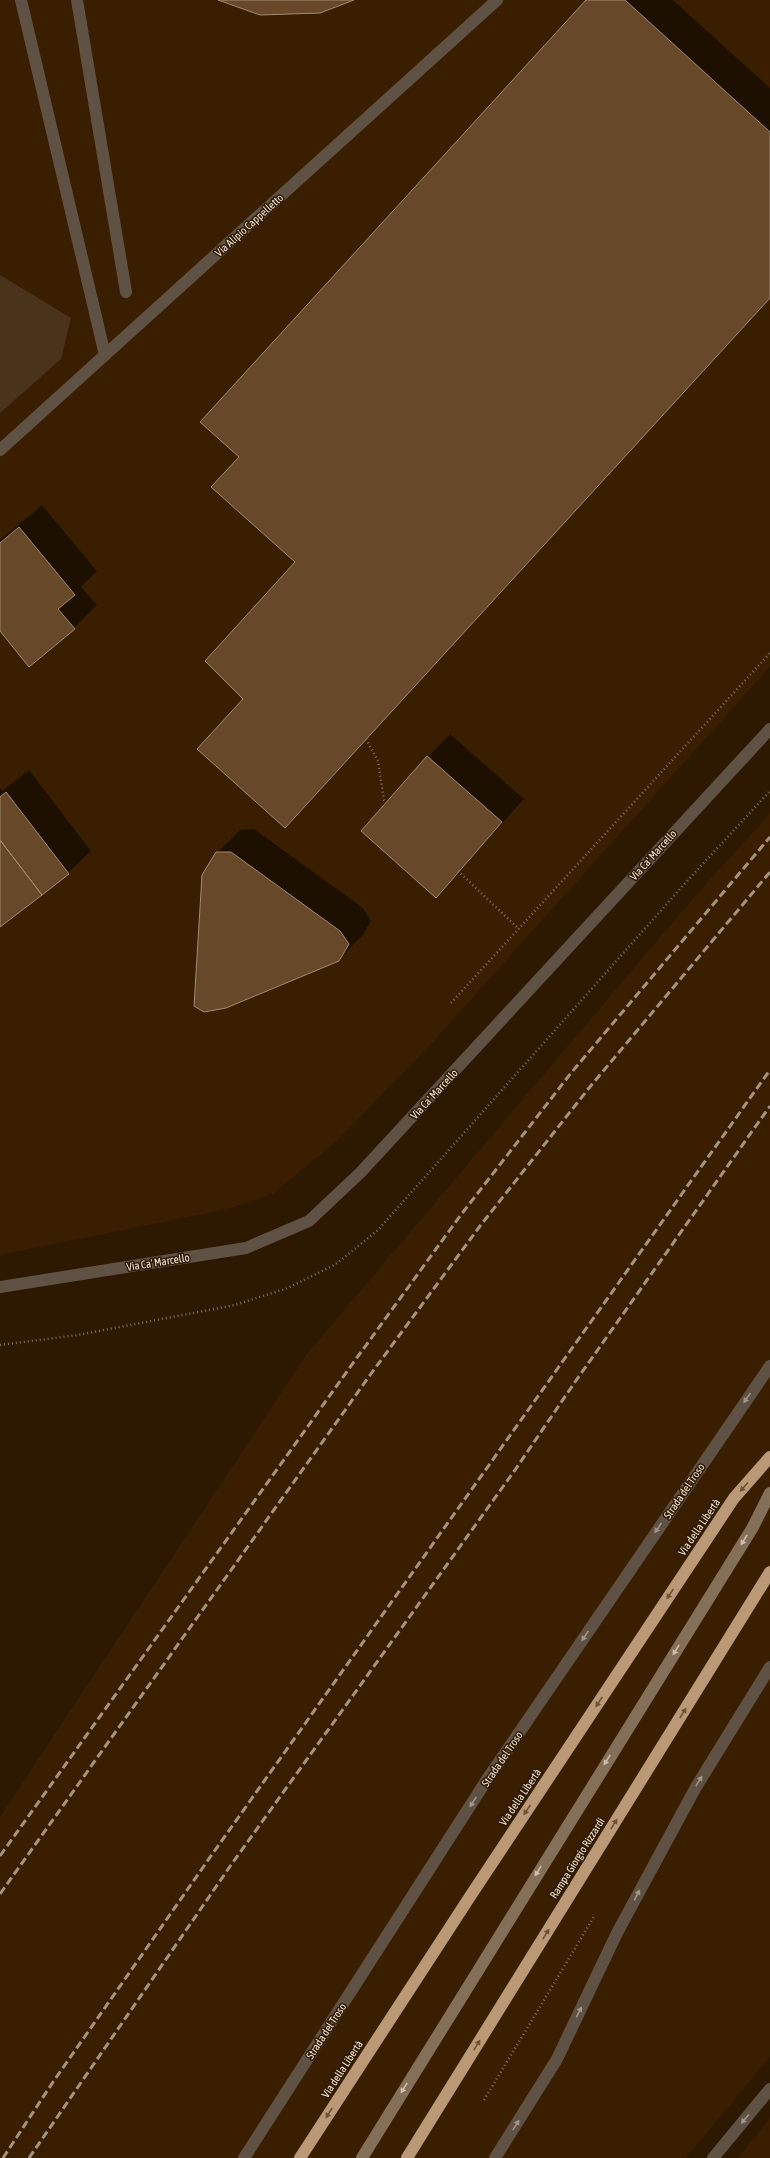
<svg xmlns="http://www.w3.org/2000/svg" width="770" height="2158" font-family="'Asap Condensed',sans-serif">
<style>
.built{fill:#391f00}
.green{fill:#49331b}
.shadow{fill:#0007}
.building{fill:#674929;stroke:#a48a6f}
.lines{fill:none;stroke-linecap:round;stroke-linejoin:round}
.path{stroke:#84715e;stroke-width:2.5;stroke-dasharray:1 3;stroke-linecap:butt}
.lane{stroke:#5f5144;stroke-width:12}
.street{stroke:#5f5144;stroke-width:12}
.secondary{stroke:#846f59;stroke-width:12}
.highway{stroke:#b97;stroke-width:12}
.rail{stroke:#a59381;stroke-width:3;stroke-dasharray:8 4;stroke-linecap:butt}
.oneway{fill:#a39588}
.oneway2{fill:#6d5236}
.oneway3{fill:#cfbead}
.labels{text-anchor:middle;stroke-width:3;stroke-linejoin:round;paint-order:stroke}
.street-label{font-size:11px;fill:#f7e8da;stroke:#2d1801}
</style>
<rect width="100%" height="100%" fill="#2d1801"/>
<path class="built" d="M0 0H770V667L431 1044 336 1142 274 1193 228 1209 0 1255Z
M770 813V2057L686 2158H0V1817L306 1355 689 903Z
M770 2118V2158H738Z"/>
<path class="green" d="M0 275 71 318 61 359 0 413Z"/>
<path class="shadow" d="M588 0H673L770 88V298L285 827 245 699 296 562 240 457Z
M42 505 97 571 81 587 97 605 74 628 29 665 0 630V540Z
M450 734 524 799 436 896 428 757Z
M29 770 91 851 68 873 0 926V788L2 791Z
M254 829 363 908 371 921 362 936 338 960 217 853 240 830Z"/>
<path class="building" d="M218 0H354L320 13 260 15Z
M586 0H625L770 132V298L285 828 197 749 243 699 205 661 295 562 211 487 239 457 200 422Z
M19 527 75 595 58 609 75 629 29 667 0 631V543Z
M427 756 502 822 436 898 361 831Z
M6 792 69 874 42 895 0 840V797Z
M0 840 42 895 0 927Z
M216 852H231L340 931 349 944 339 961 226 1008 204 1012 194 1006 202 875Z"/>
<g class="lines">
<path class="path" d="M366 739 378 761 384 800 386 802
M458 871 519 929
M451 1003 770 653
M0 1345 78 1335 235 1305 288 1288 336 1264 378 1230 688 880 770 791
M484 2100 595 1915"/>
<path class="lane" d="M21 0 105 355
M77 0 126 292"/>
<path class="street" d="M0 450 497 0
M0 1287 246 1248 309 1221 360 1173 770 729
M244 2158 486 1781 770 1366
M495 2158 557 2059 617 1933 696 1787 770 1667
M713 2158 770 2089"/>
<path class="secondary" d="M362 2158 753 1527 770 1493"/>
<path class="highway" d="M300 2158 471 1895 734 1498 770 1457
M407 2158 770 1572"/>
<path class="rail" d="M0 1856 356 1359 460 1216 571 1073 770 837
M0 1894 373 1371 480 1226 589 1088 770 872
M3 2158 53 2082 213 1853 770 1070
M29 2158 231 1865 515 1470 575 1382 770 1106"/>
</g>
<defs><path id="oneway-solid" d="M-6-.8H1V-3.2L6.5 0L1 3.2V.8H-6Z"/></defs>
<g class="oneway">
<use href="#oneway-solid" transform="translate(747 1398) rotate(125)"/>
<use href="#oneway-solid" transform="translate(658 1528) rotate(124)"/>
<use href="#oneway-solid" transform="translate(585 1636) rotate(124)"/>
<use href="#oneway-solid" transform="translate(699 1781) rotate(-58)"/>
<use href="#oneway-solid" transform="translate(473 1802) rotate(123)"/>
<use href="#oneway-solid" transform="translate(637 1895) rotate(-62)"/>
<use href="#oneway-solid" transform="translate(579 2012) rotate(-64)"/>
<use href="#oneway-solid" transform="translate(745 2119) rotate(130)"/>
<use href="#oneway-solid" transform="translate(516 2125) rotate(-58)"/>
</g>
<g class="oneway2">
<use href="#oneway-solid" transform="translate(744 1487) rotate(132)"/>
<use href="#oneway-solid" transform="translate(670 1594) rotate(124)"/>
<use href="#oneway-solid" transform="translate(599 1702) rotate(124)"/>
<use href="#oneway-solid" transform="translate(683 1713) rotate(-58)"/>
<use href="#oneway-solid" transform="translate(527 1810) rotate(124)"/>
<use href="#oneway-solid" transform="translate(614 1824) rotate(-58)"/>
<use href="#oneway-solid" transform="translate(546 1934) rotate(-58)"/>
<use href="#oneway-solid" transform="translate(477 2045) rotate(-58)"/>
<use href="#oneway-solid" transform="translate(329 2113) rotate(123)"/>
</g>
<g class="oneway3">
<use href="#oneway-solid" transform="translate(744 1540) rotate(122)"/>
<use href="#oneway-solid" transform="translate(676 1650) rotate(122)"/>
<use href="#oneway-solid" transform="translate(607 1760) rotate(122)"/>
<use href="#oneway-solid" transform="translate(538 1871) rotate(122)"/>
<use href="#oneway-solid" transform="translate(404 2088) rotate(122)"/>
</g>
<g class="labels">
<g class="street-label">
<text transform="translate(249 225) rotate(-42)" y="4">Via Alipio Cappelletto</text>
<text transform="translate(653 855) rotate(-48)" y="4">Via Ca' Marcello</text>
<text transform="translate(434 1094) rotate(-47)" y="4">Via Ca' Marcello</text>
<text transform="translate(158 1262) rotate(-9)" y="4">Via Ca' Marcello</text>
<text transform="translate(684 1491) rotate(-56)" y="4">Strada del Troso</text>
<text transform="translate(699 1527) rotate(-56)" y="4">Via della Libertà</text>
<text transform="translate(502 1759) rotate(-56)" y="4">Strada del Troso</text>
<text transform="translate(520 1797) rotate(-56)" y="4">Via della Libertà</text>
<text transform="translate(577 1858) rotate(-58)" y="4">Rampa Giorgio Rizzardi</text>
<text transform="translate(326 2031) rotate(-57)" y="4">Strada del Troso</text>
<text transform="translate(342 2069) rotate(-57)" y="4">Via della Libertà</text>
</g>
</g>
</svg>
